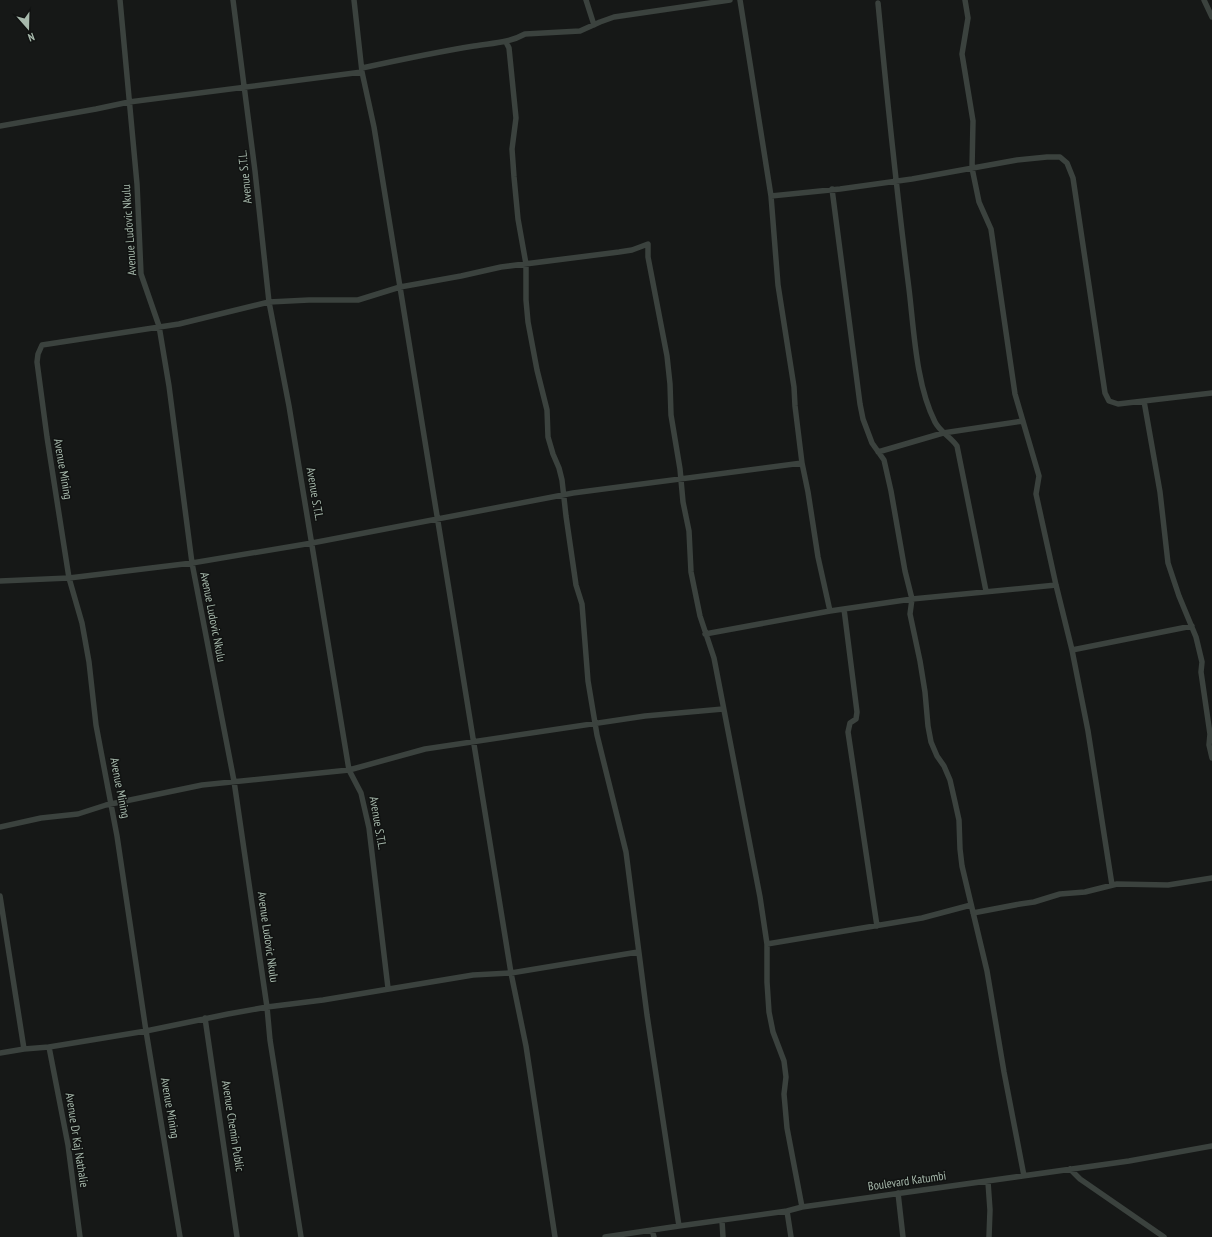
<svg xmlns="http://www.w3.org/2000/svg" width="1212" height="1237" font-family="'PT Sans Narrow',sans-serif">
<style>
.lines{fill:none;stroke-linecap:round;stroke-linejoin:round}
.minor{stroke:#3b423e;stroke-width:5.5}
.labels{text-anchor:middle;stroke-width:3;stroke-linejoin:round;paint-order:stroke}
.street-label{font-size:12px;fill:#a7b9ac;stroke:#111312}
</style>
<rect width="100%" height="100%" fill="#161817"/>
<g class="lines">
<path class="minor" d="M120 0 137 184 141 274 159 326 169 386 192 563 234 781 267 1007 270 1040 301 1237
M233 0 255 171 269 302 289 406 349 770 361 793 369 828 388 988
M354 0 362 72 374 127 400 287 511 973 526 1046 555 1237
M586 0 594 25
M740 0 771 196 778 285 794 387 795 406 802 463 808 492 818 557 830 611
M965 0 968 18 962 54 973 121 972 168 979 202 991 229 1015 394 1039 476 1036 494 1056 585 1072 650 1088 731 1112 885
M1204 0 1212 17
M878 3C887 98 897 194 909 289 914 330 916 385 935 422 940 432 951 437 957 446L986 591
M506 42 509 48 516 118 512 149 514 177 518 219 526 264V300L528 322 537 370 547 410 548 437 553 454 559 468 562 480 566 516 576 585 582 604 588 681 597 735 626 852 647 1015 679 1226
M362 68C399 60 437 52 474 46 492 43 509 43 525 34L580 31 600 22 614 17 730 0
M0 126 96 109 129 102 362 72
M832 189 860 404 863 419 872 443 884 460 891 491 905 571 912 599 910 614 920 661 925 692 928 726 931 742 937 756 944 766 950 780 955 802 959 820 960 849 962 866 987 971 1004 1072 1024 1176
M771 196 840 189 912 179 1017 160 1047 157H1060L1067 163 1073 178 1105 393 1109 401 1118 404 1212 393
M1144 401 1160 492 1168 563 1179 596 1196 637 1202 662 1201 672 1210 734 1209 745 1212 758
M878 452 943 433 1023 421
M0 581 69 578 192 563 312 543 573 493 802 463
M844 609 857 712 856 719 850 723 848 732 877 926
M705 634 830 611 912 599 1056 585
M1072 650 1192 626
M0 827 41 818 78 814 106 805 202 785 349 770 425 749 645 716 723 709
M0 896 24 1049
M973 913 1020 904 1034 902 1060 894 1085 892 1117 884 1168 885 1212 878
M767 944 922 918 971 905
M205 1018 237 1237
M49 1047 68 1145 80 1237
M0 1053 24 1049 49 1047 146 1031 228 1014 267 1007 323 1000 473 975 511 973 638 952
M1070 1169 1080 1179 1164 1237
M988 1182 990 1210 989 1237
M898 1193 903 1237
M787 1211 791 1237
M722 1221 723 1237
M652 1230 654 1237
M180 1237 146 1031 117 836 96 725 89 662 82 623 69 578 47 437 37 362 38 354 42 345 179 324 269 302 309 300H358L400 287 461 276 501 267 619 252 632 250 648 244V257L667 356 670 384 671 415 680 469 683 502 689 531 691 572 700 616 714 658 760 897 767 944V982L769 1012 773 1032 784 1061 786 1077 784 1094 787 1128 802 1207
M605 1237 679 1226 787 1211 802 1207 1129 1161 1212 1146"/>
</g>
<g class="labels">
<g class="street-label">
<text transform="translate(245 177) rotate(-96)" y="4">Avenue S.T.L.</text>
<text transform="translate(129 230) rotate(-94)" y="4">Avenue Ludovic Nkulu</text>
<text transform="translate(63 469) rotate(80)" y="4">Avenue Mining</text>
<text transform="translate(315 494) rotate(80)" y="4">Avenue S.T.L.</text>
<text transform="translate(213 617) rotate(79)" y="4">Avenue Ludovic Nkulu</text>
<text transform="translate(120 788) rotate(79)" y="4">Avenue Mining</text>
<text transform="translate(378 823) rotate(80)" y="4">Avenue S.T.L.</text>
<text transform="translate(268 937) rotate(82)" y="4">Avenue Ludovic Nkulu</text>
<text transform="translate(170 1108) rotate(80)" y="4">Avenue Mining</text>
<text transform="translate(233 1126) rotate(81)" y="4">Avenue Chemin Public</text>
<text transform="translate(77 1140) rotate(81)" y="4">Avenue Dr Kaj Nathalie</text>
<text transform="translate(907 1181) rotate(-8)" y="4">Boulevard Katumbi</text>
</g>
</g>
<g transform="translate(28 28) rotate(160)" stroke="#111312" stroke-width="3" paint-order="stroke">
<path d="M0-3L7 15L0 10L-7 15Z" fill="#a7b9ac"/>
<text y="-6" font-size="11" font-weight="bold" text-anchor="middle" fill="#a7b9ac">N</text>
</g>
</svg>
